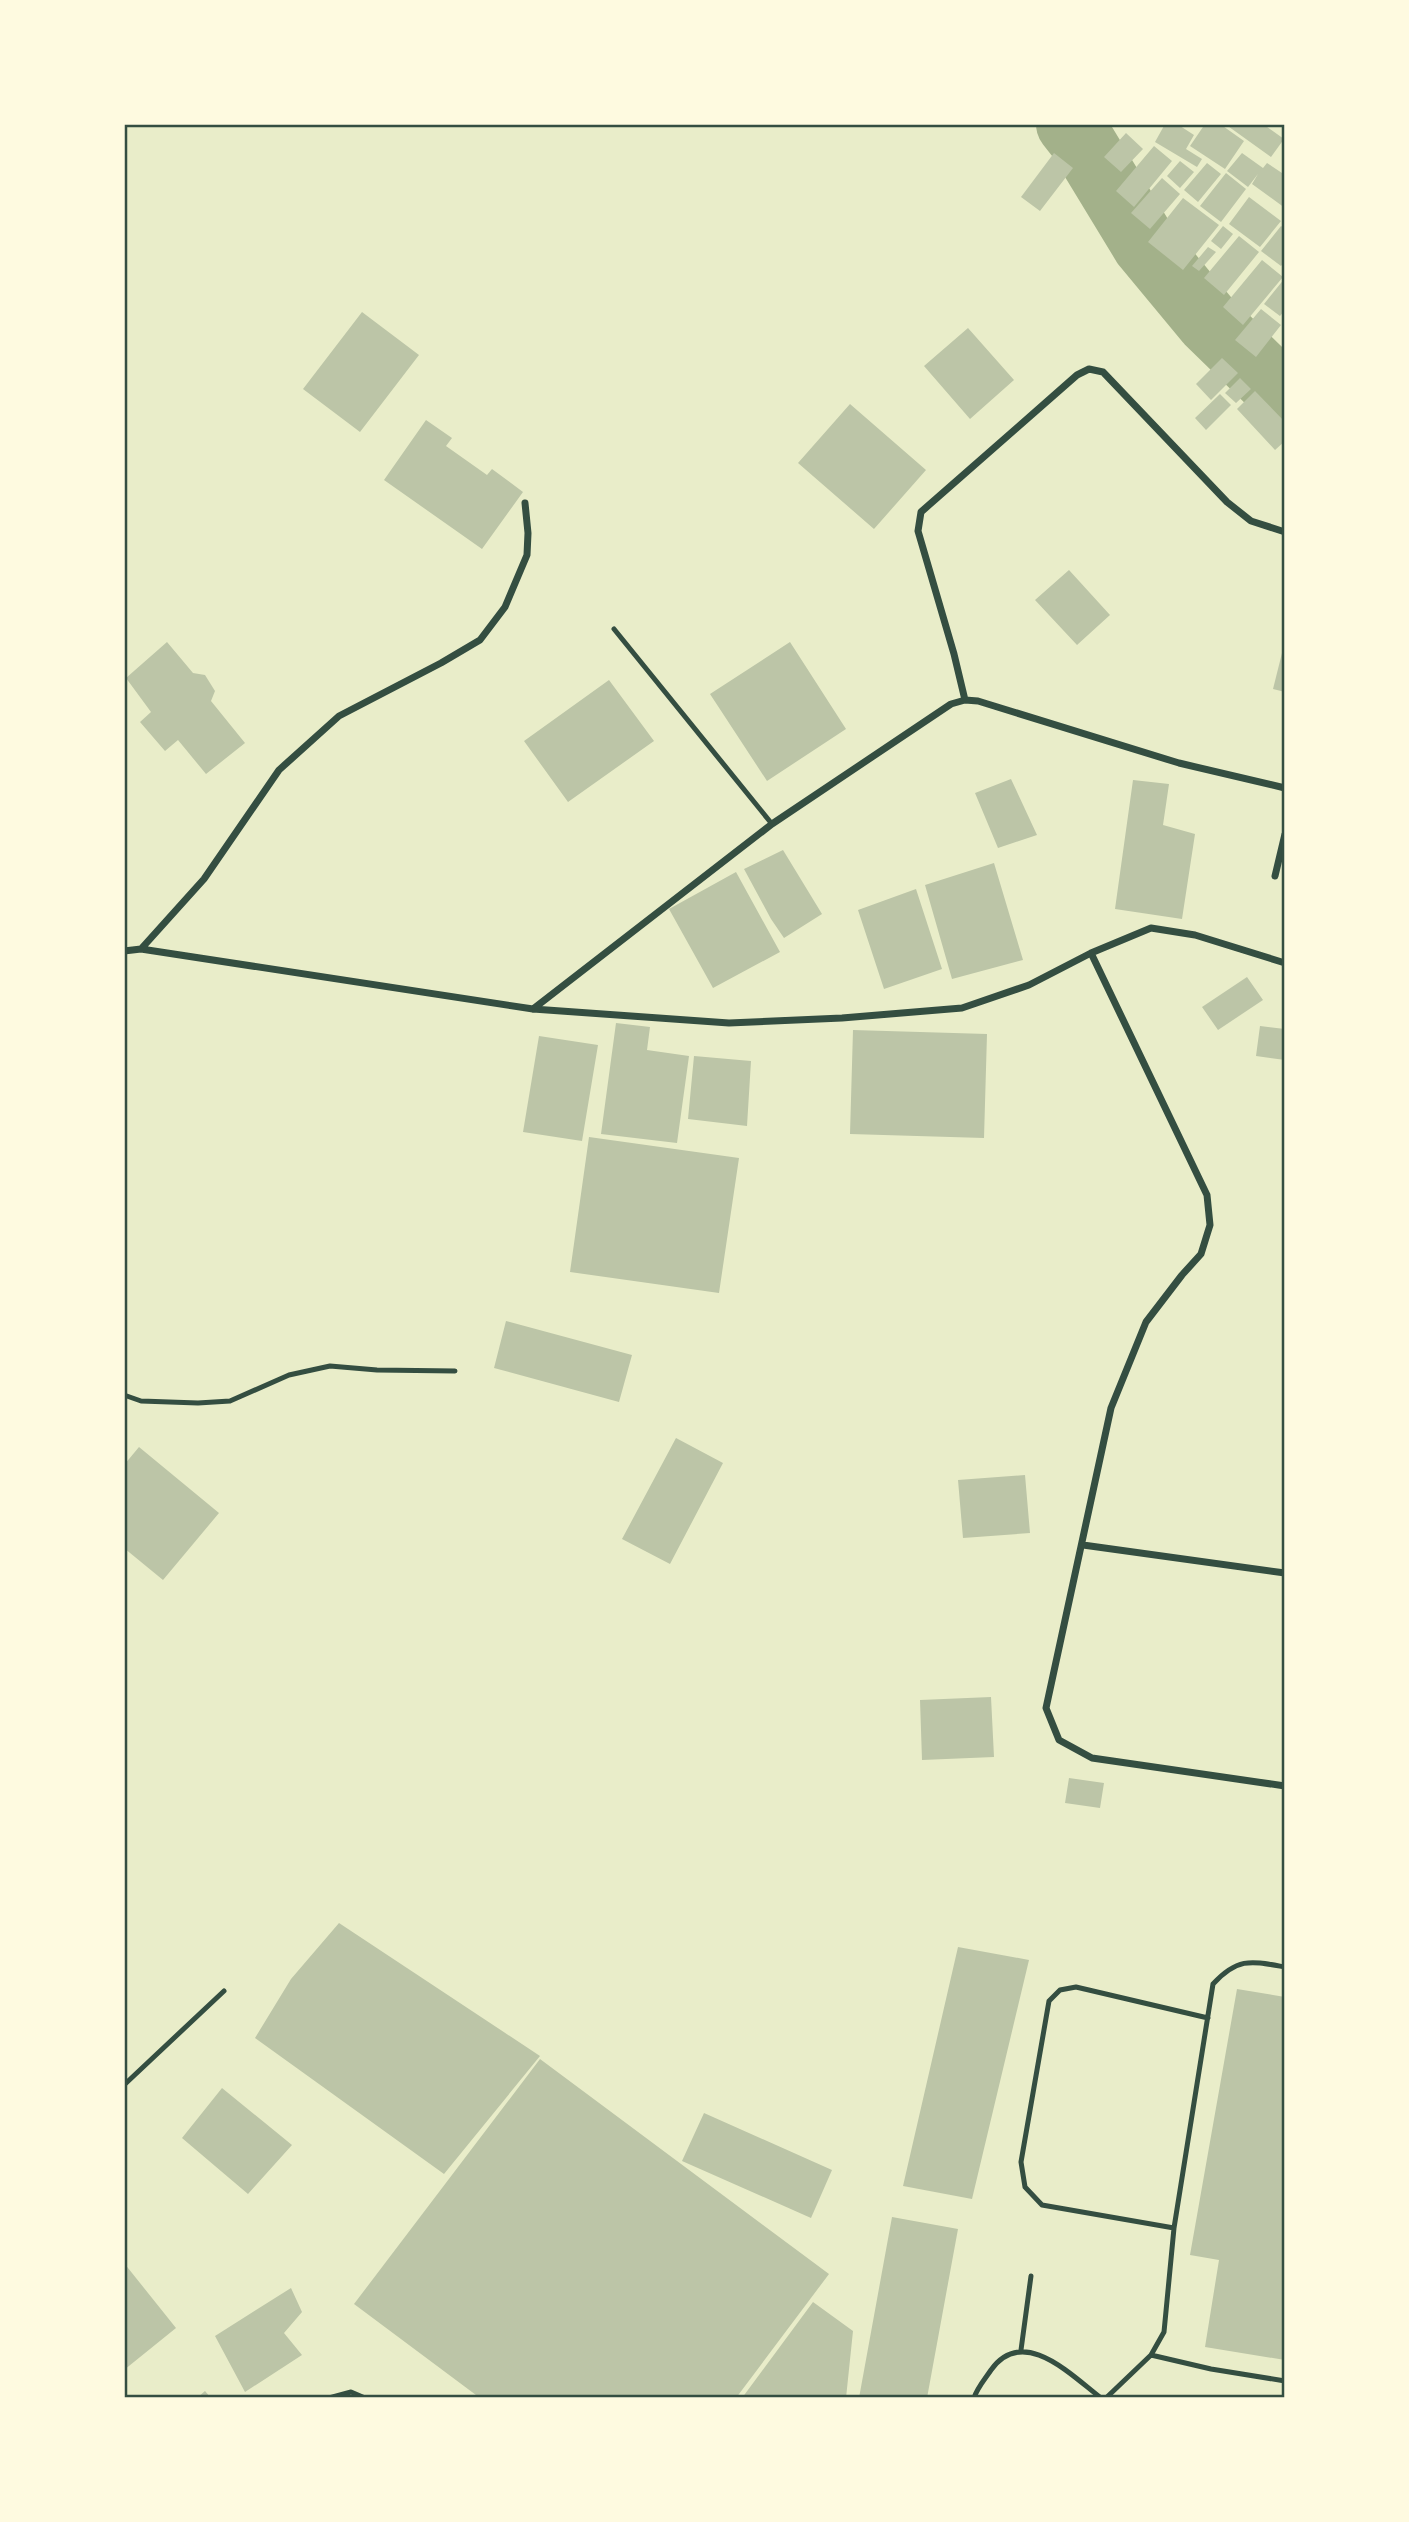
<svg xmlns="http://www.w3.org/2000/svg" width="1409" height="2522" font-family="'Roboto Serif',serif">
<style>
.lines{fill:none;stroke-linecap:round;stroke-linejoin:round}
.river{stroke:#a3b18a;stroke-width:66}
.building{fill:#bcc5a7}
.service{stroke:#344e41;stroke-width:5}
.minor{stroke:#344e41;stroke-width:7}
.neatline{fill:none;stroke:#344e41;stroke-width:2.5}
</style>
<rect width="100%" height="100%" fill="#e9edc9"/>
<g class="lines">
<path class="river" d="M1069 124 1080 138 1145 245 1208 321 1285 396"/>
</g>
<path class="building" d="M1165 124H1177L1194 135 1186 149 1202 159 1197 167 1155 142Z
M1205 124H1220L1244 141 1225 169 1190 146Z
M1225 124H1263L1284 139 1271 157Z
M1126 133 1143 149 1121 172 1104 157Z
M1154 146 1172 161 1134 207 1116 191Z
M1054 153 1073 168 1040 211 1021 197Z
M1242 153 1263 168 1267 163 1285 175V208L1252 184 1258 174 1248 187 1227 171Z
M1180 161 1194 172 1180 188 1167 176Z
M1207 163 1221 174 1198 202 1184 190Z
M1226 173 1246 189 1221 222 1200 206Z
M1162 178 1180 194 1150 229 1131 213Z
M1249 197 1281 221 1260 247 1229 224Z
M1183 198 1219 225 1183 270 1148 242Z
M1223 226 1233 234 1221 249 1211 241Z
M1281 226 1285 229V261L1281 266 1261 251Z
M1239 236 1259 252 1224 295 1204 278Z
M1208 247 1216 252 1199 271 1192 266Z
M1262 260 1283 277 1243 325 1223 307Z
M1285 278V310L1280 316 1264 304Z
M1261 309 1281 325 1256 357 1235 340Z
M362 312 419 355 360 432 303 389Z
M968 328 1014 380 970 419 924 366Z
M1222 358 1238 373 1211 400 1196 384Z
M1240 378 1251 389 1236 403 1225 393Z
M1255 391 1285 422V441L1275 450 1237 409Z
M1220 394 1231 405 1206 430 1195 418Z
M850 404 926 470 874 529 798 463Z
M426 420 452 438 446 446 487 475 492 469 523 492 482 549 384 480Z
M1069 570 1110 615 1077 645 1035 600Z
M167 642 193 673 205 675 215 691 211 701 245 743 206 774 178 740 165 751 140 722 151 712 126 678Z
M790 642 846 729 767 781 710 694Z
M1284 645 1285 646V692L1273 689Z
M609 680 654 741 568 802 524 741Z
M1011 779 1037 835 998 848 975 793Z
M1133 780 1169 784 1163 825 1195 834 1182 919 1115 909Z
M783 850 822 914 784 938 771 919 744 869Z
M994 863 1023 960 952 979 925 885Z
M736 872 780 952 713 988 669 909Z
M916 889 942 969 884 989 858 910Z
M1247 977 1263 1000 1218 1030 1202 1007Z
M616 1023 650 1027 647 1050 689 1056 677 1143 601 1134Z
M1260 1026 1285 1029V1060L1256 1056Z
M853 1030 987 1034 984 1138 850 1134Z
M539 1036 598 1045 582 1141 523 1132Z
M694 1056 751 1061 747 1126 688 1119Z
M589 1137 739 1158 719 1293 570 1272Z
M506 1321 632 1355 619 1402 494 1368Z
M676 1438 723 1463 670 1564 622 1539Z
M139 1447 219 1513 163 1580 124 1548V1465Z
M1025 1475 1030 1533 963 1538 958 1480Z
M991 1697 994 1757 922 1760 920 1700Z
M1069 1778 1104 1783 1100 1808 1065 1803Z
M339 1923 540 2056 444 2174 255 2038 291 1979Z
M958 1947 1029 1960 972 2199 903 2186Z
M1237 1989 1285 1997V2360L1205 2347 1219 2260 1190 2255Z
M540 2059 829 2274 736 2398H480L354 2304Z
M222 2088 292 2145 248 2194 182 2138Z
M704 2113 832 2170 811 2218 682 2161Z
M892 2217 958 2229 927 2398H859Z
M124 2263 176 2328 124 2370Z
M291 2288 302 2312 284 2333 302 2355 245 2392 215 2336Z
M813 2302 853 2331 846 2398H742Z
M205 2391 211 2398H197Z"/>
<g class="lines">
<path class="service" d="M614 629 772 824
M124 1395 141 1401 198 1403 230 1401 289 1375 330 1366 377 1370 455 1371
M124 2085 224 1991
M1174 2228 1042 2205 1025 2187 1021 2162 1049 2001 1060 1990 1076 1987 1208 2018
M1021 2350 1031 2276
M1151 2355 1211 2369 1285 2381
M329 2398 351 2392 365 2398
M974 2398C977 2388 985 2379 991 2370 1023 2325 1071 2375 1101 2398
M1106 2398 1151 2355 1164 2332 1174 2228 1213 1984C1238 1957 1251 1961 1285 1967"/>
<path class="minor" d="M965 700 954 654 918 531 921 512 1077 375 1089 369 1103 372 1227 502 1251 521 1285 532
M1275 876 1285 834
M141 949 204 879 279 770 339 716 441 663 480 640 505 607 527 555 528 533 525 503
M124 951 141 949 533 1009 729 1023 842 1018 962 1008 1029 985 1091 953 1151 928 1195 935 1285 963
M1091 953 1207 1195 1210 1225 1201 1254 1182 1275 1146 1322 1111 1408 1046 1708 1059 1740 1092 1758 1285 1786
M533 1009 772 824 951 704 965 700 978 701 1179 763 1285 788
M1083 1545 1285 1573"/>
</g>
<rect width="1409" height="2522" fill="none" stroke="#fefae0" stroke-width="252"/>
<rect x="126" y="126" width="1157" height="2270" class="neatline"/>
</svg>
